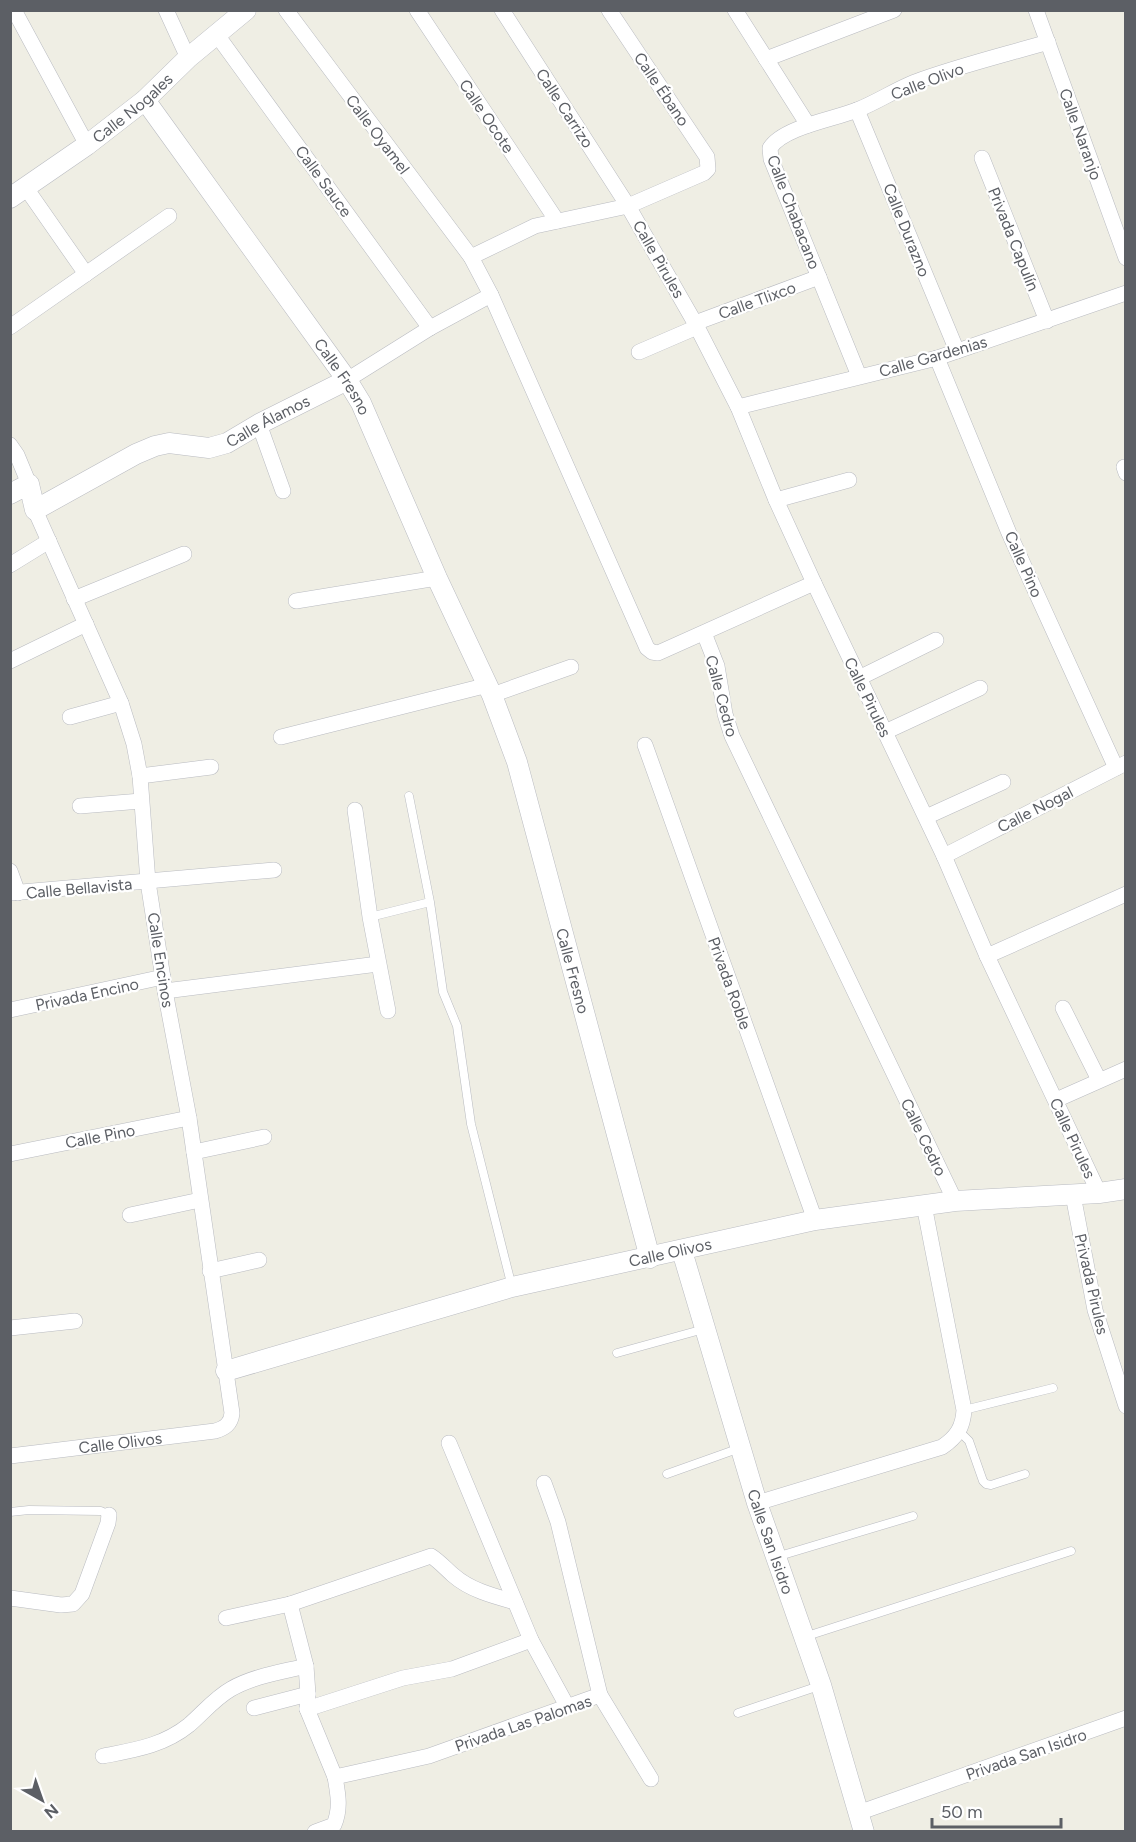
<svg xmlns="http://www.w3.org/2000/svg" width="1136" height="1842" font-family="Figtree,sans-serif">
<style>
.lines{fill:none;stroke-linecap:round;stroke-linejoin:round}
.service-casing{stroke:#b9bbc1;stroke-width:9}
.minor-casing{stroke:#b9bbc1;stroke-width:16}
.tertiary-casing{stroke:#b9bbc1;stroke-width:21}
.service{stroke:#fff;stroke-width:8}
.minor{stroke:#fff;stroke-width:15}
.tertiary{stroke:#fff;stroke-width:20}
.labels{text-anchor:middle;stroke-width:4.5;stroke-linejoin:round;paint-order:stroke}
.street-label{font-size:16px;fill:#5c5f65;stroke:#fff}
</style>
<rect width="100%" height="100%" fill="#efeee4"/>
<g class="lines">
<g class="service-casing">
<path id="service" d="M409 796 430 902 443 992 457 1026 471 1124 512 1287
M370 917 430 902
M617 1353 704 1329
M964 1410 1053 1388
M959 1431 969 1441 983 1481 986 1484 991 1485 1025 1474
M667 1474 740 1448
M10 1512 29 1510 101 1511 109 1515
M776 1557 913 1516
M804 1637 1071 1551
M738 1713 819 1686"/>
</g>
<g class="minor-casing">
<g id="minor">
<path d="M14 10 87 145"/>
<path d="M166 10 188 58"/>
<path d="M286 10 471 257 491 295 647 648 652 652 658 653 814 583"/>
<path d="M417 10 557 221"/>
<path d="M502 10 628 206 695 323 738 407 776 500 814 583 944 856 987 956 1099 1193"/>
<path d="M735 10 808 125"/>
<path d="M1036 10 1126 258"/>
<path d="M217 35 430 328"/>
<path d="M766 59 894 10"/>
<path d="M857 110 957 351"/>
<path d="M982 158 1047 321"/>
<path d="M26 188 86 274"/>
<path d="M471 257 535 226 628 206 704 173 708 169 707 157 609 10"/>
<path d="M695 323 819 277"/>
<path d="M10 327 169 216"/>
<path d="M639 352 697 327"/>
<path d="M937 358 1009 533 1116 768"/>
<path d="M859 376 771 159 770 148C783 127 835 119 857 110 877 102 895 90 915 82 958 66 1004 55 1048 42"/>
<path d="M347 380 430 328 491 295"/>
<path d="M738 407 937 358 1126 293"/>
<path d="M259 424 283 491"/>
<path d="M10 445 17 455 29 484"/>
<path d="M1124 467 1126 473"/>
<path d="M776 500 849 480"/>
<path d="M10 565 49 541"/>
<path d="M74 599 184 554"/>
<path d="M296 601 437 578"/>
<path d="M704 633 717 666 725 714 732 736 955 1201"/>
<path d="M10 661 86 624"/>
<path d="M859 678 936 640"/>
<path d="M492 695 571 667"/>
<path d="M70 717 121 703"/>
<path d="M885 732 980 688"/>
<path d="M281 737 488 685"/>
<path d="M645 745 815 1220"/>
<path d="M140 776 211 767"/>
<path d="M80 806 141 801"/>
<path d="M355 810 370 917 388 1011"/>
<path d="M926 817 1003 782"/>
<path d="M944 856 1126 763"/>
<path d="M10 871 18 893"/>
<path d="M10 893 274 870"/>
<path d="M987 956 1126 894"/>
<path d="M165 991 378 964"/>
<path d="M1063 1008 1099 1080"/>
<path d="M10 1010 163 977"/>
<path d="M1056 1100 1126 1069"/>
<path d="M194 1152 264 1137"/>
<path d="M10 1154 189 1118"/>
<path d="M1073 1195 1095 1310 1126 1406"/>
<path d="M130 1215 200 1200"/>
<path d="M210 1271 259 1260"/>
<path d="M10 1328 75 1321"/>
<path d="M449 1443 531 1640 567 1706"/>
<path id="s1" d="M10 1456 215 1431C225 1428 231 1424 232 1413L189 1118 165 991 148 882 140 776 134 744 121 703 35 510"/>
<path d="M757 1503 942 1447C957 1437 963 1427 964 1410L924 1205"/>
<path d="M10 1598 61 1605 73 1604 82 1594 108 1523 109 1515"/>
<path d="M290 1604 306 1666 308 1694 307 1709 335 1777"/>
<path d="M226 1618 290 1604 431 1556C439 1561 445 1568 453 1575 470 1590 493 1596 515 1602"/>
<path d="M600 1695 651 1779"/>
<path d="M254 1708 308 1694"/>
<path d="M307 1709 403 1678 452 1669 531 1640"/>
<path d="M103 1756C134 1750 163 1746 189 1725 203 1713 215 1698 231 1689 253 1676 282 1672 306 1666"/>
<path d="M858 1813 1126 1718"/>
<path d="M315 1832 334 1825C341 1808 338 1794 335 1777L429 1756 600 1695 558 1522 544 1483"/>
</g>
</g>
<g class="tertiary-casing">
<g id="tertiary">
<path id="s2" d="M145 100 347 380 361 403 437 578 492 695 517 762 650 1258"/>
<path id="s3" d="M10 198 87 145 145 100 188 58 246 10"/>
<path id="s4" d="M10 494 29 484 35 510 136 454 155 446 169 443 209 448 227 443 259 424 347 380"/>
<path id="s5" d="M682 1251 757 1503 821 1685 864 1832"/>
<path id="s6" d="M226 1371 512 1287 815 1220 955 1201 1099 1193 1126 1189"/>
</g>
</g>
<use href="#service" class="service"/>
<use href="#minor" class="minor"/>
<use href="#tertiary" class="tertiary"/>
</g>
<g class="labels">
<g class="street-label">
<text transform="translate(927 81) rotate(-21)" y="6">Calle Olivo</text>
<text transform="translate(662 89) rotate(56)" y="6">Calle Ébano</text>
<text dy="6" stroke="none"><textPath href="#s3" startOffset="152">Calle Nogales</textPath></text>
<text transform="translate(565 108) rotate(57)" y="6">Calle Carrizo</text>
<text transform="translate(487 116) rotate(56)" y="6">Calle Ocote</text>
<text transform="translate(378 134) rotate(53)" y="6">Calle Oyamel</text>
<text transform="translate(1081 134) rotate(70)" y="6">Calle Naranjo</text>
<text transform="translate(324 181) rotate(54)" y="6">Calle Sauce</text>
<text transform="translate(794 212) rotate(69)" y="6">Calle Chabacano</text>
<text transform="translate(907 230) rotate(68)" y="6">Calle Durazno</text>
<text transform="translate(1014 239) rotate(68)" y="6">Privada Capulín</text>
<text transform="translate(659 259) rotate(60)" y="6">Calle Pirules</text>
<text transform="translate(757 300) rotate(-20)" y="6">Calle Tlixco</text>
<text transform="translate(933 356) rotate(-16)" y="6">Calle Gardenias</text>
<text dy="6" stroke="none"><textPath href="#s2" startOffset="340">Calle Fresno</textPath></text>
<text dy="6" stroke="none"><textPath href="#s4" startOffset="304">Calle Álamos</textPath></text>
<text transform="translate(1024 564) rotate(66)" y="6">Calle Pino</text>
<text transform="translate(722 696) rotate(75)" y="6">Calle Cedro</text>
<text transform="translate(868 697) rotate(64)" y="6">Calle Pirules</text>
<text transform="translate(1035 809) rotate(-27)" y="6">Calle Nogal</text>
<text transform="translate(79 888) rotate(-5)" y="6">Calle Bellavista</text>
<text transform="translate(161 960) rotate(81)" y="6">Calle Encinos</text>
<text dy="6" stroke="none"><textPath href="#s2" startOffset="980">Calle Fresno</textPath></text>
<text transform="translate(730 983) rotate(70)" y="6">Privada Roble</text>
<text transform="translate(87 994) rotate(-12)" y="6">Privada Encino</text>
<text transform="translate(100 1136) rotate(-11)" y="6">Calle Pino</text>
<text transform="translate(924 1137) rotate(64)" y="6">Calle Cedro</text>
<text transform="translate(1073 1138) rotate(65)" y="6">Calle Pirules</text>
<text dy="6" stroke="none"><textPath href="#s6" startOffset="460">Calle Olivos</textPath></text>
<text transform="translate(1092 1284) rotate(77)" y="6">Privada Pirules</text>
<text dy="6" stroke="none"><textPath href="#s1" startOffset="111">Calle Olivos</textPath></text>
<text dy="6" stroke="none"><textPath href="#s5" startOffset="304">Calle San Isidro</textPath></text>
<text transform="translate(523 1723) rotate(-19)" y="6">Privada Las Palomas</text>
<text transform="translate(1026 1754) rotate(-19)" y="6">Privada San Isidro</text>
</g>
</g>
<rect width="1136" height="1842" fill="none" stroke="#5c5f65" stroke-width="24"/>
<g transform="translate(42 1800) rotate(140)" stroke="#ffffff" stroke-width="4.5" paint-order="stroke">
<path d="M0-4.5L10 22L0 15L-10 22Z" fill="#5c5f65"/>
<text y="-9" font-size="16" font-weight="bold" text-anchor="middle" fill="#5c5f65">N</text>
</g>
<path d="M932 1818v9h129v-9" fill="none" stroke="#5c5f65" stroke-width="3"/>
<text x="941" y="1818" font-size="18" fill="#5c5f65" stroke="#ffffff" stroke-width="4.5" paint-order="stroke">50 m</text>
</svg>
